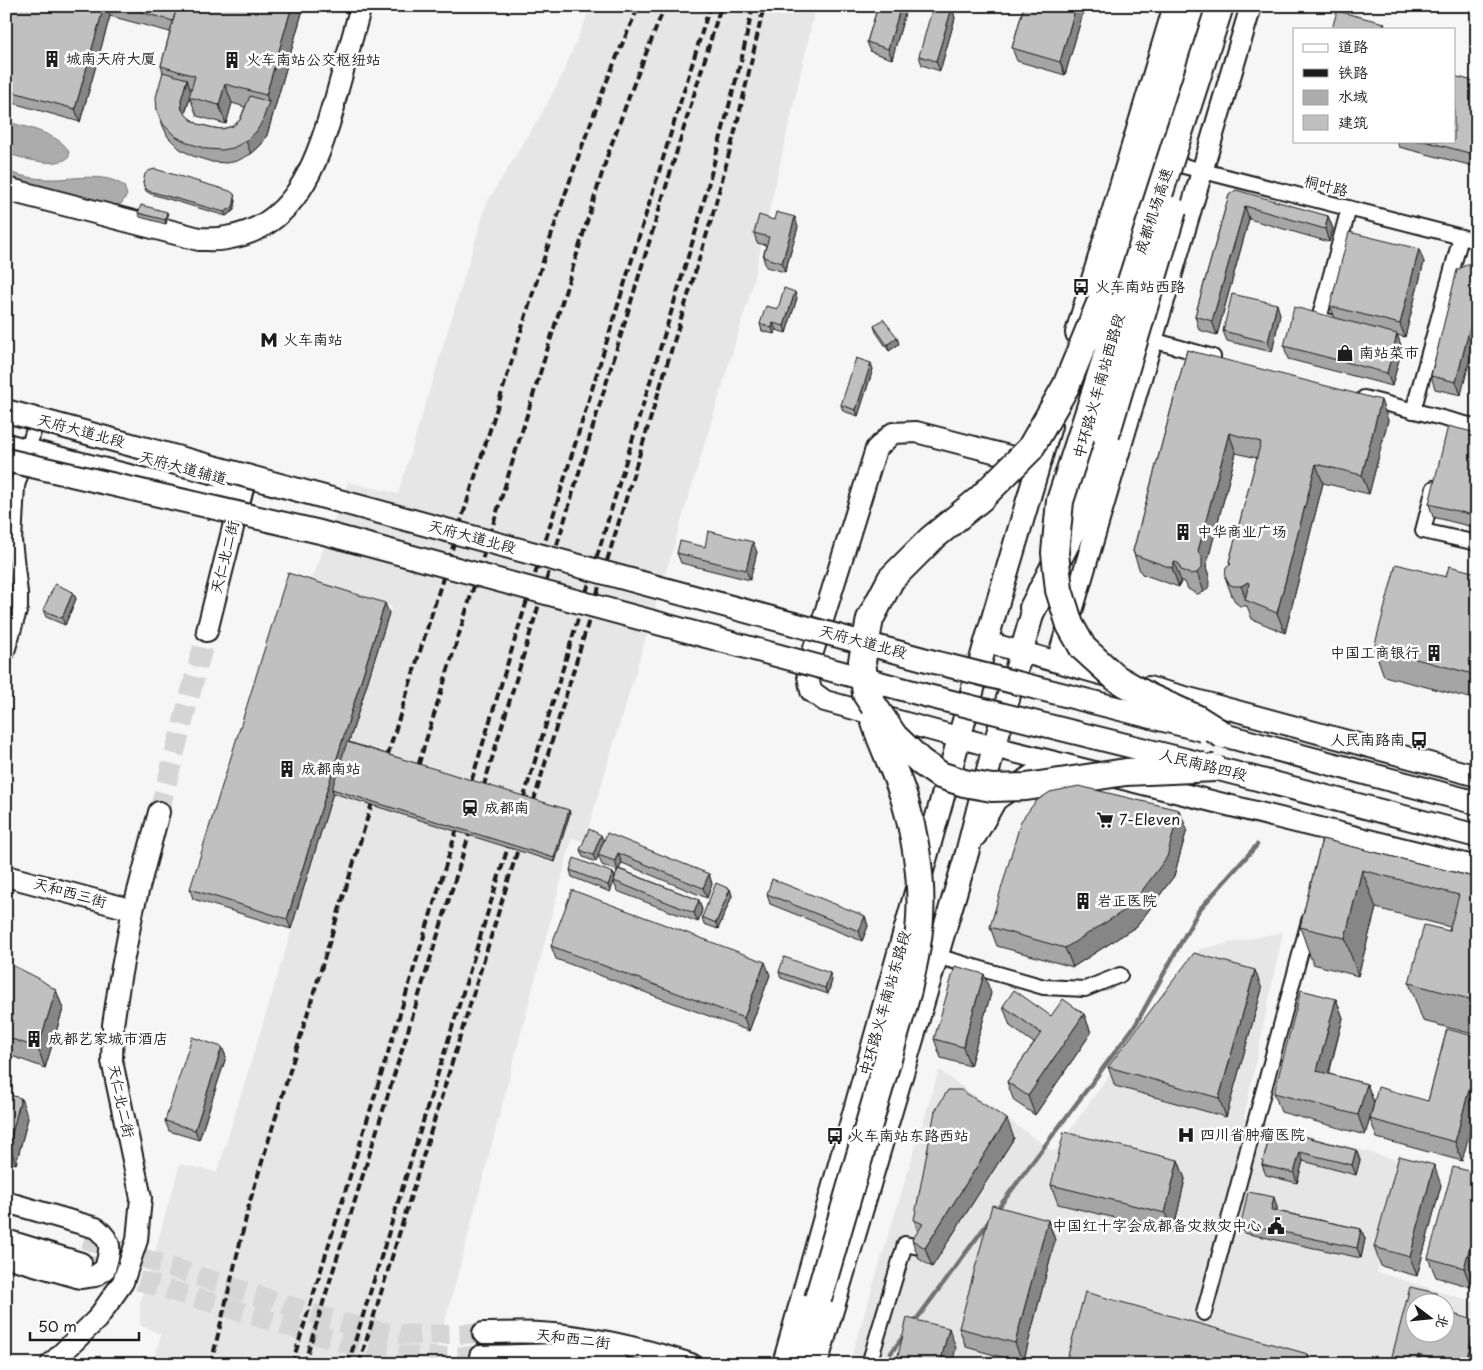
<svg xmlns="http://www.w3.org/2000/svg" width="1483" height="1370" font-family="'Playpen Sans','LXGW WenKai TC',sans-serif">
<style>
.built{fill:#e6e6e6;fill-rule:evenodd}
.water{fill:#acacac;stroke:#727272}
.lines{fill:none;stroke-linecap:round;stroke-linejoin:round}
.stream{stroke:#727272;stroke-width:4.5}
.secondary-tunnel{stroke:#d5d5d5;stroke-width:20;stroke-dasharray:20 10;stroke-linecap:butt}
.street-casing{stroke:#1c1c1c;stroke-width:18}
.secondary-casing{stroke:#1c1c1c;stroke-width:24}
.primary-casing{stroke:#1c1c1c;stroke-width:26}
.highway-casing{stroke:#1c1c1c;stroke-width:30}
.street{stroke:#fff;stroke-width:14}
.secondary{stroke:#fff;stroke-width:20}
.primary{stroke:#fff;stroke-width:22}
.highway{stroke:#fff;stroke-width:26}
.rail{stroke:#1c1c1c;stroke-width:4;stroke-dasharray:8 4;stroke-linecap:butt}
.primary-bridge-casing{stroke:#1c1c1c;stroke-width:26;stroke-linecap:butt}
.highway-bridge-casing{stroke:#1c1c1c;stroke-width:30;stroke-linecap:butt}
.primary-bridge{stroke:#fff;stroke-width:22}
.highway-bridge{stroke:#fff;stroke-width:26}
.wall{fill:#a5a5a5;stroke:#1c1c1c;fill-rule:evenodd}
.shaded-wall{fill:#868686;stroke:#1c1c1c}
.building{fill:#c0c0c0;stroke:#1c1c1c}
.labels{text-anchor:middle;stroke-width:5;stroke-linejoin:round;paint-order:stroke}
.poi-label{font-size:15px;fill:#1c1c1c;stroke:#fff;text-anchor:start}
.street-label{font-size:15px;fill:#1c1c1c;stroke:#fff}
</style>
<rect width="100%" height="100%" fill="#f6f6f6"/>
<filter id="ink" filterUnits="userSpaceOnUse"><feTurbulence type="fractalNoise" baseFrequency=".02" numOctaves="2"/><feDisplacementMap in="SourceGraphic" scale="10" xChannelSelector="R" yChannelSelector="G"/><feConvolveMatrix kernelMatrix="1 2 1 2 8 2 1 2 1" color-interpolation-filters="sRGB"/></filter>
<g filter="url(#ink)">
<path class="built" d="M591 6H816L751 291 584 842 572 838 454 1289 432 1364H153L161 1334 140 1325V1303L180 1164 217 1172 392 606 311 582 348 482 398 494 487 202 541 115 562 75Z
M1283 932 1244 1118 1405 1162 1377 1272 1477 1303V1364H849L939 1070 1054 1152 1200 949ZM1416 1302H1446V1332H1416Z"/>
<path class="water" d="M6 122C21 125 72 137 69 157 56 169 21 158 6 153Z
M6 171C20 176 34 179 48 179 72 180 104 171 124 186L127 195 121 204 113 205 6 177Z"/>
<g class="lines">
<path class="stream" d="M996 1211 1136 1024 1199 910 1257 845
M913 1324 990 1220
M891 1353 905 1334"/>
<path class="secondary-tunnel" d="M159 812 207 631
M84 1239 342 1323 383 1332 414 1335 483 1333
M81 1263 337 1341C361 1347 385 1354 410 1356 433 1358 456 1357 480 1356"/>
<g class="street-casing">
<path id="street" d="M1168 162 1477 241
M1331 322 1319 319 1349 208
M1145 338 1213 357
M1364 398 1477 427
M1413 411 1461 237
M1434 488 1423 531 1477 543
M6 655 20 608V593L14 541 17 486 34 429
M936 956 1044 987 1085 989 1120 975
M1204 1313 1309 921
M869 1364 905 1244 919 1247"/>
</g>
<g class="secondary-casing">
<path id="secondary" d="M333 107 361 6
M6 444 232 501
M1032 462 916 432 893 433 876 449 807 671 811 691 825 701 994 747 1477 867
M207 631 244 484 221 478
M986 642 1115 678
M1057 662 1251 6
M1148 687 1477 776
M976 836 996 800 1035 773 1064 764
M6 876 133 910
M6 1202 96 1228C114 1243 110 1249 105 1269L95 1276 80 1278 6 1257
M6 1240 81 1263
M483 1333C502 1333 521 1332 540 1333 592 1336 642 1348 691 1364
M480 1356 563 1354 618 1364
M51 1364 97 1319 123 1282 137 1240 141 1198 112 1061 113 1025 120 978 133 910 159 812"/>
</g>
<g class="primary-casing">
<path id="primary" d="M6 189 199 239C208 239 218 240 226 238 294 228 317 164 333 107
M1077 333 1175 6
M1223 735 1477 803
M1215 768 1477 836
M784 1364 986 642 1050 426
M816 1364 967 853 994 747 1039 591"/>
</g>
<g class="highway-casing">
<path id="highway" d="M1101 301 1194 6
M1033 608 1085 506 1106 435
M800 1364 818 1299"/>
</g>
<use href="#street" class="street"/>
<use href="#secondary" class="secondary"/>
<use href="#primary" class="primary"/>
<use href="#highway" class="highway"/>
<path class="rail" d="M384 767C425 634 467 502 509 370 547 247 585 124 639 6
M415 776 608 154 633 86 665 6
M468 792 710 6
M480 798 721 6
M520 810 697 227 742 57 753 6
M530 813 712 217 737 124 764 6
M211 1364 250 1201 376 790
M292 1364 460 819
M304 1364 473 822
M348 1364 512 834
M359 1364 522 836"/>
<g class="primary-bridge-casing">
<path id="primary-bridge" d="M6 411 938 663 1203 730
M6 460 320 532 928 696 1202 764"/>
</g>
<g class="highway-bridge-casing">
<path id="highway-bridge" d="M1220 6 1060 501 1055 553 1059 590 1070 625 1083 648 1116 678 1149 697 1196 718 1223 735
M1101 301 1066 386 1030 449 980 499 931 539 891 579 870 619 862 661 866 694 894 736 921 762 940 775 964 783 992 788 1026 787 1126 772 1215 768
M1106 435 1173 210
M818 1299 908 990C911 975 915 960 917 945 925 898 918 847 905 801 897 773 882 747 874 719"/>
</g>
<use href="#primary-bridge" class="primary-bridge"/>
<use href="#highway-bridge" class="highway-bridge"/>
</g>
<path class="wall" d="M6 6H304L267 135 261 145 251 154 237 161 227 163 212 162 193 156 180 149 168 137 162 124 157 110 163 72 161 66 170 32 110 16 80 122 6 101ZM190 98 197 116 226 124 232 103 245 107 240 120 233 126 222 129 214 128 198 124 189 118 185 114Z
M878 6H907L892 59 871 52 867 42Z
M1024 6H1085L1065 75 1017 61 1012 48Z
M952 8 955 18 940 71 922 65 919 56Z
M1477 82V167L1399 147 1397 141H1454Z
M143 183 234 194 236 201 234 210 226 216 151 194 146 191Z
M1229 195 1328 216 1333 229 1329 242 1249 219 1217 335 1199 330 1195 316Z
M138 213 168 215 166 224 140 217Z
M798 227 785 272 766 267 763 257 766 245 757 243 754 233Z
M1424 262 1405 337 1397 335 1402 348 1392 386 1288 359 1284 346 1335 318 1330 306Z
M1477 262 1461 395 1435 389 1431 376Z
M797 298 786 333 776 330 774 334 762 331 760 324 778 309Z
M1280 314 1272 352 1227 341 1223 331Z
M874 326 899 344 889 351 876 332Z
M1187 350 1388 420 1369 494 1323 483 1285 633 1252 619 1247 606H1240L1236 603 1232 596 1225 577 1230 565 1229 562 1257 458 1236 453 1206 567 1209 576V587L1204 592 1197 594 1188 589 1185 582 1181 581 1179 587 1142 574 1140 571 1133 551Z
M873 369 858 416 843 411 841 405Z
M1477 372V397L1473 387Z
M1477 433V528L1433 517 1429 504Z
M705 547 757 552 750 580 681 563 677 553Z
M1477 573V700L1384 676 1374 648 1446 577Z
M73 592 76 599 65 625 46 617 43 610Z
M389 613 349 742 570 813 555 862 333 793 291 929 193 899 190 889Z
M1187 829 1174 876 1137 926 1073 967 997 946 990 927Z
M1322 839 1477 878V1035L1423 1021 1409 983 1449 931 1450 927 1376 908 1358 976 1313 964 1300 927Z
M604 841 709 874 712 884 707 898 622 863 619 869 699 900 702 910 698 922 617 891 614 882 610 892 572 877 570 870 613 873 615 878 618 871 602 865 598 855 596 862 583 857 580 850Z
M730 889 732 896 718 929 704 924 702 917Z
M767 894 865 916 868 926 862 941 770 904Z
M551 946 770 975 749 1031 556 959Z
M6 962 56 990 63 1009 45 1068 9 1055 6 1047V1020L7 1017 6 1016Z
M779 972 832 980 828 994 781 978Z
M1262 989 1226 1117 1115 1086 1108 1067Z
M991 993 970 1066 941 1058 934 1039Z
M1336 999 1343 1018 1329 1074 1367 1084 1374 1103 1365 1135 1281 1112 1274 1093Z
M1003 1006 1051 1016 1084 1014 1091 1033 1035 1115 1014 1101 1007 1082 1034 1043 1010 1026Z
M1447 1029 1462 1161 1377 1138 1370 1119 1428 1101Z
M222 1047 226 1057 199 1140 169 1131 165 1121Z
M6 1094 28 1118 16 1164 6 1161Z
M1272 1128 1356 1150 1360 1160 1356 1175 1303 1161 1297 1183 1266 1175 1262 1165Z
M1014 1138 932 1267 919 1259 912 1240 918 1232 914 1220Z
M1178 1160 1185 1179 1173 1232 1058 1204 1051 1185Z
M1477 1173V1267L1471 1287 1436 1277 1428 1258Z
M1441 1185 1417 1276 1381 1266 1374 1247Z
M1277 1207V1211L1361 1229 1365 1239 1361 1258 1244 1233 1241 1223Z
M1048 1220 1055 1240 1023 1363 966 1347 959 1328Z
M1416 1302 1477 1351 1473 1364H1390Z
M1067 1359 1311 1364H1068Z"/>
<path class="shaded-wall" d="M104 6H107L110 16 80 122 75 109Z
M292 6H304L267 135 261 145 251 154 246 141 269 102 266 95Z
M901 6H907L892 59 888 49Z
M1076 6H1085L1065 75 1060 62Z
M952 8 955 18 940 71 936 61Z
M1384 23 1386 29H1383Z
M187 79 191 92 185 113 187 123 182 110 181 100Z
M225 84 232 103 226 124 219 105Z
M235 198 236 201 234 210 226 216 224 212Z
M1245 206 1249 219 1217 335 1212 321Z
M167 212 168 215 166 224 165 220Z
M1328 216 1333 229 1329 242 1325 229Z
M795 217 798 227 785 272 782 263Z
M1419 249 1424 262 1405 337 1400 324Z
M795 292 797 298 786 333 784 326Z
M1477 299V331L1461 395 1456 382Z
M1277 304 1280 314 1272 352 1268 342Z
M773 323 776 330 774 334 772 328Z
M1397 334 1402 348 1392 386 1387 373Z
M897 337 899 344 889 351 887 345Z
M871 363 873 369 858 416 856 410Z
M1381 400 1388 420 1369 494 1362 475Z
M1229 433 1236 453 1206 567 1209 576V587L1204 592 1197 573 1198 551Z
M1316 464 1323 483 1285 633 1277 613Z
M753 542 757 552 750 580 746 570Z
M1174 562 1181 581 1179 587 1172 568Z
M1248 582 1255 601 1246 600 1241 586Z
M73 592 76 599 65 625 62 618Z
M385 603 389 613 334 790 332 789 333 793 291 929 287 919Z
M569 810 570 813 555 862 554 858Z
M1179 810 1187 829 1174 876 1137 926 1073 967 1065 948Z
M601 835 604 841 596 862 593 855Z
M618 853 622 863 618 871 615 861Z
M1362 870 1376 908 1358 976 1345 938Z
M613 873 615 879 610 892 608 885Z
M709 874 712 884 707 898 703 888Z
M730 889 732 896 718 929 716 923Z
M699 900 702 910 698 922 694 913Z
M865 916 868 926 862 941 859 931Z
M765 962 770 975 749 1031 744 1018Z
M1255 970 1262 989 1226 1117 1219 1098Z
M830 973 832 980 828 994 825 988Z
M984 974 991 993 970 1066 963 1047Z
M1477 986V1009L1473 1000Z
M56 990 63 1009 45 1068 38 1048Z
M1336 999 1343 1018 1324 1090 1317 1071Z
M1084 1014 1091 1033 1035 1115 1028 1096Z
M222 1047 226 1057 199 1140 195 1130Z
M1477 1060V1106L1462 1161 1455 1142Z
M1367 1084 1374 1103 1365 1135 1358 1115Z
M21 1098 28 1118 16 1164 9 1145Z
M1007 1119 1014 1138 932 1267 925 1248Z
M1356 1150 1360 1160 1356 1175 1352 1165Z
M1300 1152 1303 1161 1297 1183 1294 1173Z
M1178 1160 1185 1179 1173 1232 1165 1213Z
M1434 1165 1441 1185 1417 1276 1410 1257Z
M1274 1197 1277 1207 1275 1220 1271 1210Z
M1048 1220 1055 1240 1023 1363 1015 1343Z
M1477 1221V1267L1471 1287 1464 1268Z
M1361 1229 1365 1239 1361 1258 1357 1248Z
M1436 1293 1439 1302H1433Z
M1477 1321V1351L1473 1364H1465Z
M949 1328 956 1348 952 1364H940Z
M1308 1354 1311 1364H1305Z
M1418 1355 1422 1364H1416Z"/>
<path class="building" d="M6 6H104L75 109 6 90Z
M119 6H177L173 21Z
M177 6H292L266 95 225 84 219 105 189 97 195 76 161 66Z
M878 6H901L888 49 867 42Z
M933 6H945L952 8 936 61 919 56Z
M1024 6H1076L1060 62 1012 48Z
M1337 11 1384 23 1383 29H1332Z
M163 72 187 79 181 100 182 110 189 118 198 124 214 128 222 129 233 126 240 120 250 96 269 102 262 122 256 132 246 141 233 148 222 150 207 149 188 143 175 136 163 124 157 110 156 97Z
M1454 76 1477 82V155L1424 141H1454Z
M155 169 230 191 234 194 235 198 233 207 224 212 149 191 145 188 143 183 145 174 148 171Z
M1236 190 1328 216 1325 229 1245 206 1212 321 1195 316 1229 195Z
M141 205 167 212 165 220 138 213Z
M776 212 795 217 782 263 763 257 769 237 754 233 759 215 774 220Z
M1349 232 1419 249 1400 324 1330 306Z
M1473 261 1477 262V299L1456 382 1431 376 1457 270Z
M784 288 795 292 784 326 773 323 772 328 760 324 766 306 778 309Z
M1232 294 1277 304 1268 342 1223 331Z
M1294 307 1397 334 1387 373 1284 346Z
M883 319 897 337 887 345 874 326Z
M1187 350 1381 400 1362 475 1316 464 1277 613 1245 600 1249 584 1248 582 1241 586H1233L1229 584 1225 577 1226 568 1231 564 1229 562 1261 442 1229 433 1198 551 1202 557V567L1197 573 1190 574 1181 570 1178 563 1174 562 1172 568 1135 555 1133 551Z
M856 358 871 363 856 410 841 405Z
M1477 372V388L1473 387Z
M1448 426 1477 433V516L1429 504Z
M708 531 753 542 746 570 677 553 680 541 705 547Z
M1396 564 1446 577 1449 566 1477 573V675L1374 648Z
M288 573 385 603 287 919 190 889Z
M55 584 73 592 62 618 43 610Z
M347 742 569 810 554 858 332 789Z
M1079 786 1179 810 1167 857 1130 907 1065 948 990 927 1021 821 1036 801 1050 792Z
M589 829 601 835 593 855 580 850Z
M607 833 709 874 703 888 618 853 615 861 598 855Z
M1322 839 1477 878V986L1473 1000 1409 983 1424 925 1449 931 1459 895 1362 870 1345 938 1300 927Z
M574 858 613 873 608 885 570 870Z
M618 869 699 900 694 913 614 881Z
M772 879 865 916 859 931 767 894Z
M716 883 730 889 716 923 702 917Z
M572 890 765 962 744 1018 551 946Z
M1194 953 1255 970 1219 1098 1108 1067Z
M784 957 830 973 825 988 779 972Z
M6 962 38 978 56 990 38 1048 6 1037V1020L10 1003 6 1001Z
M955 966 984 974 963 1047 934 1039Z
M1014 990 1051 1016 1063 999 1084 1014 1028 1096 1007 1082 1041 1033 1003 1006Z
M1301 990 1336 999 1317 1071 1367 1084 1358 1115 1274 1093Z
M1447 1029 1477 1037V1060L1455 1142 1370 1119 1378 1087 1428 1101Z
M192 1037 222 1047 195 1130 165 1121Z
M948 1090H961L1007 1119 925 1248 912 1240 923 1224 914 1220 935 1111Z
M6 1094 21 1098 9 1145 6 1144Z
M1272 1128 1356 1150 1352 1165 1300 1152 1294 1173 1262 1165Z
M1064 1132 1178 1160 1165 1213 1051 1185Z
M1399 1156 1434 1165 1410 1257 1374 1247Z
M1453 1167 1477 1173V1221L1464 1268 1428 1258Z
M1248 1192 1274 1197 1271 1210 1361 1229 1357 1248 1241 1223Z
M992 1205 1048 1220 1015 1343 959 1328Z
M1410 1287 1436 1293 1433 1302H1416V1332H1446V1312L1477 1321 1465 1364H1451L1418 1355 1416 1364H1390Z
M1085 1292 1308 1354 1305 1364H1084L1067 1359Z
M907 1318 949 1328 940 1364H896Z"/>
</g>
<defs>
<g id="building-bare" transform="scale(1.35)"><path d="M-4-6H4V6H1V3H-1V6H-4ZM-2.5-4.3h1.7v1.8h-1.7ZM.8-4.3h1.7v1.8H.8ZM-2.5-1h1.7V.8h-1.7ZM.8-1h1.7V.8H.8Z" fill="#1c1c1c" stroke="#fff" stroke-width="2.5" paint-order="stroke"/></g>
<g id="bus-bare" transform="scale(1.35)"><path d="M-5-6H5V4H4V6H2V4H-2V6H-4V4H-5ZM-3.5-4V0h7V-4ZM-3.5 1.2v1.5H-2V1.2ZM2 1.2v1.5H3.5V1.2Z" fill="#1c1c1c" stroke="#fff" stroke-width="2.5" paint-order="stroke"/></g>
<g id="metro-bare" transform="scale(1.35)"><path d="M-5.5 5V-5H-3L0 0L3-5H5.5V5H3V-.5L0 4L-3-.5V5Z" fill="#1c1c1c" stroke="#fff" stroke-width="2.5" paint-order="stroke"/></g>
<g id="shop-bare" transform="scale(1.35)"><path d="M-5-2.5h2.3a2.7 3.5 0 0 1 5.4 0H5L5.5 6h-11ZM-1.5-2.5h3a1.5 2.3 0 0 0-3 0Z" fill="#1c1c1c" stroke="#fff" stroke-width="2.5" paint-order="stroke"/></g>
<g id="station-bare" transform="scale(1.35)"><path d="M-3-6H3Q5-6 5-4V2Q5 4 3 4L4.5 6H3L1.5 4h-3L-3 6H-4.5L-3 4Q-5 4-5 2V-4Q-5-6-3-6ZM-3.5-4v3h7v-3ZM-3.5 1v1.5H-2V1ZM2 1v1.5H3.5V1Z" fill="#1c1c1c" stroke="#fff" stroke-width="2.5" paint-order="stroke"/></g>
<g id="supermarket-bare" transform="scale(1.35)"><path d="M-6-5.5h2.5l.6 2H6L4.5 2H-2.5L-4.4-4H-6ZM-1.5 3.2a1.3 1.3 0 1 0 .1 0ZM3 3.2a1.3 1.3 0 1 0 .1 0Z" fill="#1c1c1c" stroke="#fff" stroke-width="2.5" paint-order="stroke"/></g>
<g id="hospital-bare" transform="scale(1.35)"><path d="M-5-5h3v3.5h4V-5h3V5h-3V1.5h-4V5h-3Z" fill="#1c1c1c" stroke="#fff" stroke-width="2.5" paint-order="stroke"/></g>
<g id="civic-bare" transform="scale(1.35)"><path d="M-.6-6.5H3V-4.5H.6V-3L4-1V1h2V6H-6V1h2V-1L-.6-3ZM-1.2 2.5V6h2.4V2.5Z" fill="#1c1c1c" stroke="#fff" stroke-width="2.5" paint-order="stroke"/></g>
</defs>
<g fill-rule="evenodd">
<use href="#building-bare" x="52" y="59"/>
<use href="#building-bare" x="232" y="60"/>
<use href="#bus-bare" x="1081" y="287"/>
<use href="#metro-bare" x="269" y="340"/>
<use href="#shop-bare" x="1345" y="353"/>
<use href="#building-bare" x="1183" y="532"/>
<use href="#building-bare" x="1434" y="653"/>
<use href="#bus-bare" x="1419" y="740"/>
<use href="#building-bare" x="287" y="769"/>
<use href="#station-bare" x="470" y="808"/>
<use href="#supermarket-bare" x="1105" y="820"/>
<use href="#building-bare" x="1083" y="901"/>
<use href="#building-bare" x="34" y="1039"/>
<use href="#hospital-bare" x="1186" y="1135"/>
<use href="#bus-bare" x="835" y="1136"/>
<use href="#civic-bare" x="1276" y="1226"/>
</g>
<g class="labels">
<g class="poi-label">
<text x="66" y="64">城南天府大厦</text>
<text x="246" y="65">火车南站公交枢纽站</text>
<text x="1095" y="292">火车南站西路</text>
<text x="283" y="345">火车南站</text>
<text x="1359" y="358">南站菜市</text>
<text x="1197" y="537">中华商业广场</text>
<text x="1420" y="658" text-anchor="end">中国工商银行</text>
<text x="1405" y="745" text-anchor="end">人民南路南</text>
<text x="301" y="774">成都南站</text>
<text x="484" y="813">成都南</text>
<text x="1119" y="825">7-Eleven</text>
<text x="1097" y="906">岩正医院</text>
<text x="48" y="1044">成都艺家城市酒店</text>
<text x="1200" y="1140">四川省肿瘤医院</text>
<text x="849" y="1141">火车南站东路西站</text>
<text x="1262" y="1231" text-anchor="end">中国红十字会成都备灾救灾中心</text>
</g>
<g class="street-label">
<text transform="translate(1326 186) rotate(14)" y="5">桐叶路</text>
<text transform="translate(1154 211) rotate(-72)" y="5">成都机场高速</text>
<text transform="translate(1099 386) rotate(-74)" y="5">中环路火车南站西路段</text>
<text transform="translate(81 431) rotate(15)" y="5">天府大道北段</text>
<text transform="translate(183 468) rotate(15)" y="5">天府大道辅道</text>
<text transform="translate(472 537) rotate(15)" y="5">天府大道北段</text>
<text transform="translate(225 557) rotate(-76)" y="5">天仁北二街</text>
<text transform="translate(863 642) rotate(15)" y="5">天府大道北段</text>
<text transform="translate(1203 765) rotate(14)" y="5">人民南路四段</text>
<text transform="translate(70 893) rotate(15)" y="5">天和西三街</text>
<text transform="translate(885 1003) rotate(-74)" y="5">中环路火车南站东路段</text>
<text transform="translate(121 1101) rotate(78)" y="5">天仁北二街</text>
<text transform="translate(573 1339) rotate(7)" y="5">天和西二街</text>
</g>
</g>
<rect width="1483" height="1370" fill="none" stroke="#fff" stroke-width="25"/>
<rect x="12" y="12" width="1458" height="1345" fill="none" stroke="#1c1c1c" stroke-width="2" filter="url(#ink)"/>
<rect x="1293" y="28" width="162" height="115" fill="#ffffff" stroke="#a4a4a4"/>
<rect x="1303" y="44" width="25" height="8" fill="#ffffff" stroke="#a4a4a4"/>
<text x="1338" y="52" font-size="15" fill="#1c1c1c">道路</text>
<rect x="1303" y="69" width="25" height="8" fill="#1c1c1c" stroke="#a4a4a4"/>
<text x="1338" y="78" font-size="15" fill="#1c1c1c">铁路</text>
<rect x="1303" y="90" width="25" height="15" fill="#acacac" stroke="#a4a4a4"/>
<text x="1338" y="102" font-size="15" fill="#1c1c1c">水域</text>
<rect x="1303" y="115" width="25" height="15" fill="#c0c0c0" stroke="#a4a4a4"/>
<text x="1338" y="128" font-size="15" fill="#1c1c1c">建筑</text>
<g transform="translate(1430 1318) rotate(106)"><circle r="24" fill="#ffffff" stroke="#a4a4a4"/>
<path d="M0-4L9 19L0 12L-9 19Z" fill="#1c1c1c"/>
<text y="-8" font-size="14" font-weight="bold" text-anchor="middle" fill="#1c1c1c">北</text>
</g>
<path d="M30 1332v8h109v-8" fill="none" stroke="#1c1c1c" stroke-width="2.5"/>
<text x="38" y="1332" font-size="15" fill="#1c1c1c" stroke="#ffffff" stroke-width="4" paint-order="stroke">50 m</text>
</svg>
